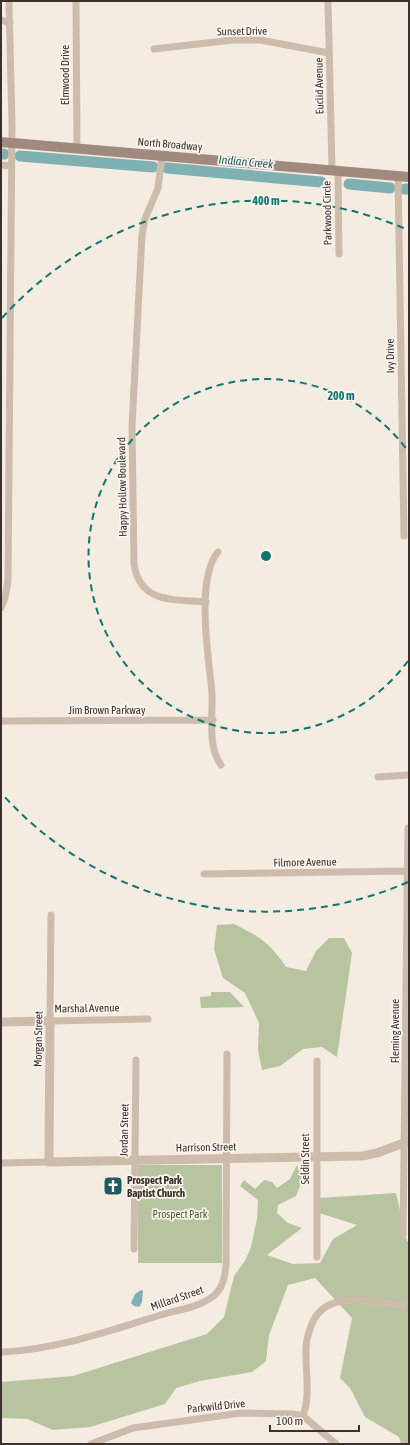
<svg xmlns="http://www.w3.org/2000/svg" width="410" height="1445" font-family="'Asap Condensed',sans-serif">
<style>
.green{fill:#b8c4a0}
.water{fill:#7fb0b2}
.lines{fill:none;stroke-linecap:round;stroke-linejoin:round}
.river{stroke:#7fb0b2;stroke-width:11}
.minor{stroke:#cdbbac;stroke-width:7}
.tertiary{stroke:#cdbbac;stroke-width:9}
.secondary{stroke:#a18a7d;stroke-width:10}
.ring{fill:none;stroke:#0f766e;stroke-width:2;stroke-dasharray:7 5}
.labels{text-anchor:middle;stroke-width:3.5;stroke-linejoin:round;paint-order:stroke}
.street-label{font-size:11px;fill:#3b302b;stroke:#fbf5ee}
.poi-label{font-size:11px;font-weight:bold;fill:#3b302b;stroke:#fbf5ee;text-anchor:start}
.park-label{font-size:11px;fill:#4a5a2e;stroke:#fbf5ee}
.water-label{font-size:12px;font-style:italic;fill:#1f5a5e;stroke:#fbf5ee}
.centre{fill:#0f766e;stroke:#fbf5ee;stroke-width:2}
.ring-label{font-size:12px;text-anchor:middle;font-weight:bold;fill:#0f766e;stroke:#fbf5ee;stroke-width:3.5;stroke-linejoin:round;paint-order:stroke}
</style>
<rect width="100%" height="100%" fill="#f4ebe1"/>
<path class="green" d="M234 924C260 937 269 942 286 967L306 971 316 951 329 938H344L352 953 337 1057 322 1047 303 1049 280 1066 262 1070 258 1050 259 1023 245 993 223 978 214 949 217 925Z
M211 992H230L244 1007 201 1008 200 997 211 996Z
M138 1165H222V1263H138Z
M297 1165 303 1178 296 1196 278 1205 277 1213 288 1223 302 1228 267 1255 293 1264 320 1263 333 1239 357 1225 319 1213V1198L396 1193 407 1242 409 1240V1444H401L399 1437 365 1417 350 1388 340 1378 352 1318 315 1278 288 1285 269 1335 266 1361 252 1372 200 1381 176 1388 165 1404 90 1427 53 1430 27 1419 1 1418V1382L73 1376 207 1334 224 1317 234 1276 245 1261 251 1247 257 1219 258 1200 240 1186 244 1180 255 1189 264 1180 272 1182 277 1188 290 1179Z"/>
<path class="water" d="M141 1290 143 1291 142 1302 139 1307 134 1306 131 1303 135 1294Z"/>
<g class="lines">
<path class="river" d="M1 154H4
M20 156 153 167
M167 168 321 182
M349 184 390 188
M405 189H409"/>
<path class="minor" d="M76 1 77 148
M328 1 332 170
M1 20 10 23
M154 49 233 40H260L329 53
M162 156 158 188 145 219 142 235 132 426 134 564C140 604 174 599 206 602
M1 165 11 166
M338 171 339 254
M398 176 404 536
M218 552C195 579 209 659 212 693 213 717 207 745 221 765
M1 608 5 598 8 581 12 126 9 1
M1 721 213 720
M378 777 409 775
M204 874 407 871
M51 915 50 1021 148 1019
M317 1061V1257
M1 1163 49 1162
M403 1235 408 828
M134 1249 136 1060
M1 1352C56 1350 111 1330 164 1314 179 1310 199 1307 212 1297 223 1289 225 1277 226 1265L227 1054
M303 1416C311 1393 305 1371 306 1347 306 1341 308 1335 310 1329 322 1288 370 1301 402 1306
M91 1444 133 1428 241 1413 293 1414 303 1416 336 1444"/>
<path class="tertiary" d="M1 1022 50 1021 49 1162 362 1156 377 1153 409 1141"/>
<path class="secondary" d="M1 142 409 177"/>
</g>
<g class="ring">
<path d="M408 661A177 177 0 1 1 408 451"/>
<path d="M408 882A355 355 0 0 1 2 794M2 318A355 355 0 0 1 408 230"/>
</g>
<defs>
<g id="church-square" transform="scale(1)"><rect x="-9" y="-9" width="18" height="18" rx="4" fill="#1f5a5e" stroke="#fbf5ee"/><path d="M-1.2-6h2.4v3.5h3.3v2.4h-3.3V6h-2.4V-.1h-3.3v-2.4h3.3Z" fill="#fff"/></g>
</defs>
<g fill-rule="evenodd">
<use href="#church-square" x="113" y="1186"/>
</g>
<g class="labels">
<g class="street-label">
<text transform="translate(242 31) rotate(-1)" y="4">Sunset Drive</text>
<text transform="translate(65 75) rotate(-90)" y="4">Elmwood Drive</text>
<text transform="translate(319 86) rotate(-91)" y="4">Euclid Avenue</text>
<text transform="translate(170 144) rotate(5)" y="4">North Broadway</text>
<text transform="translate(327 213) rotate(-91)" y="4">Parkwood Circle</text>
<text transform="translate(390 356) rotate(-91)" y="4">Ivy Drive</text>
<text transform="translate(122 487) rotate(-91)" y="4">Happy Hollow Boulevard</text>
<text x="107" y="714">Jim Brown Parkway</text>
<text transform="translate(305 862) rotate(-1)" y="4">Filmore Avenue</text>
<text transform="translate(87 1008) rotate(-1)" y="4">Marshal Avenue</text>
<text transform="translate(395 1031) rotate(-90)" y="4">Fleming Avenue</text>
<text transform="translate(38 1039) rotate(-89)" y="4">Morgan Street</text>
<text transform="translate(124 1130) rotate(-89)" y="4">Jordan Street</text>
<text transform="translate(206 1147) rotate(-1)" y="4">Harrison Street</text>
<text transform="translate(305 1159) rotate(-90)" y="4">Seldin Street</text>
<text transform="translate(177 1298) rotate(-19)" y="4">Millard Street</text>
<text transform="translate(216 1406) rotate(-6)" y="4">Parkwild Drive</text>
</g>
<g class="poi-label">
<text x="127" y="1184">Prospect Park<tspan x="127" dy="13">Baptist Church</tspan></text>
</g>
<g class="park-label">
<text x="180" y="1218">Prospect Park</text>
</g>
<g class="water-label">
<text transform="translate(246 162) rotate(5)" y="4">Indian Creek</text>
</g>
</g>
<circle cx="266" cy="556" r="6" class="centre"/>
<g class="ring-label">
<text x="266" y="205">400 m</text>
<text x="341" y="400">200 m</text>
</g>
<rect width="410" height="1445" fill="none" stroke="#3b302b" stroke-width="4"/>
<path d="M270 1425v6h89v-6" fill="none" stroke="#3b302b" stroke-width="2"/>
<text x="276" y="1425" font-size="12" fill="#3b302b" stroke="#fbf5ee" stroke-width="3" paint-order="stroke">100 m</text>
</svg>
